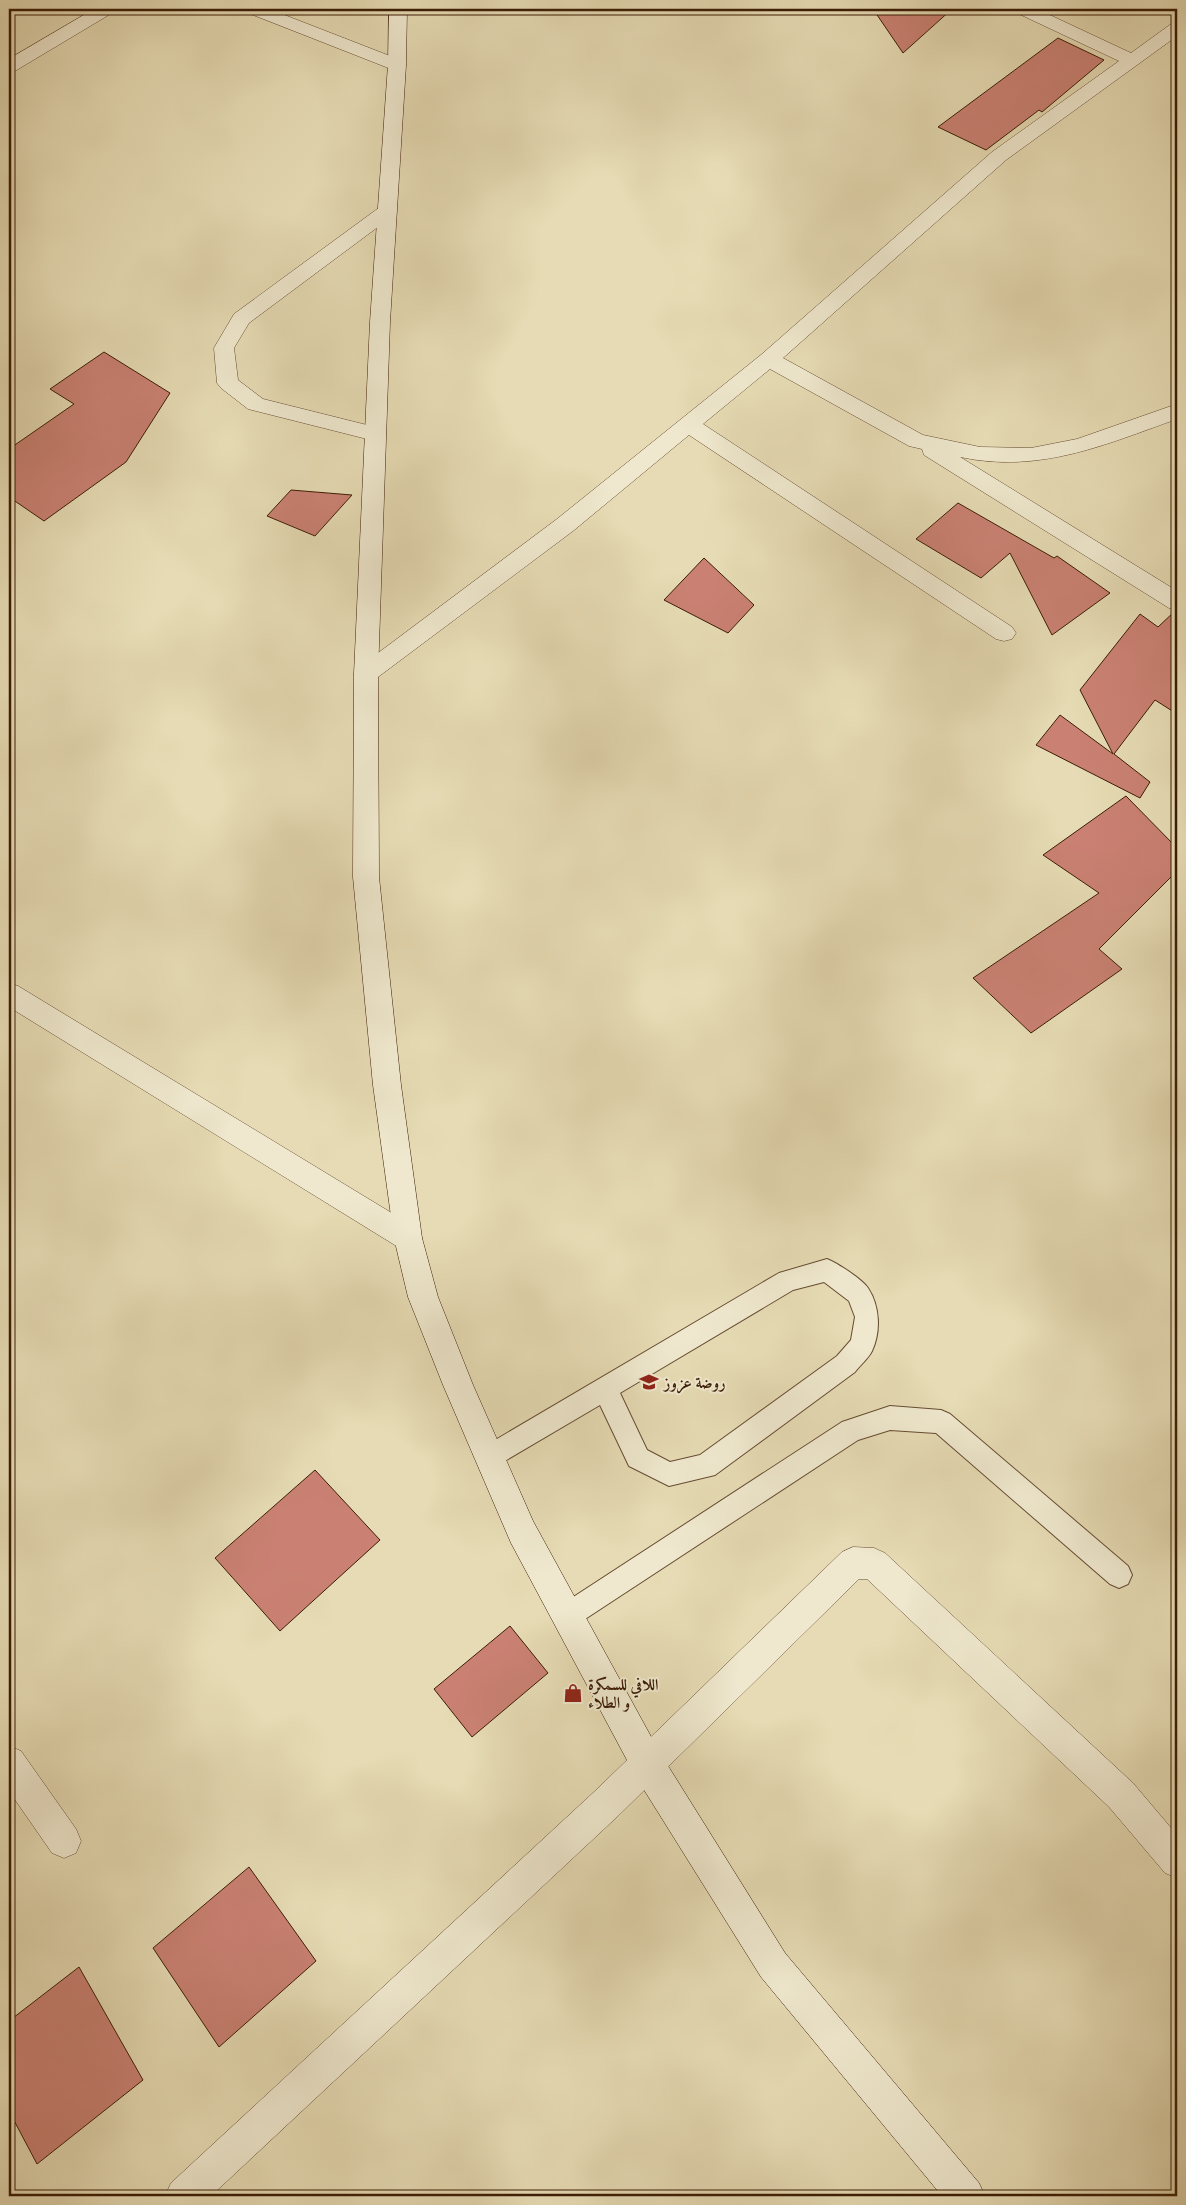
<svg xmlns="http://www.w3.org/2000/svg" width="1186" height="2205" font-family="'Gentium Book Plus',Amiri,serif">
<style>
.building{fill:#ca8173;stroke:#3c1d05}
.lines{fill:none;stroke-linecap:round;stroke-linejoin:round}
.service-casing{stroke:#664c31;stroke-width:2}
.minor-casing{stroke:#664c31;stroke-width:1}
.secondary-casing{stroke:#3c1d05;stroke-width:1}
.service{fill:#efe8ce;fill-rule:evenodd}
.minor{fill:#efe8ce;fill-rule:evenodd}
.secondary{fill:#efe8ce;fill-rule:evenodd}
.labels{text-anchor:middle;stroke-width:4;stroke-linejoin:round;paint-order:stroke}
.poi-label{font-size:16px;font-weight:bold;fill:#3c1d05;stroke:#efe8ce;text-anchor:start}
</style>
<rect width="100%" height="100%" fill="#e6dbb4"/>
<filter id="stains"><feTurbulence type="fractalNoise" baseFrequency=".004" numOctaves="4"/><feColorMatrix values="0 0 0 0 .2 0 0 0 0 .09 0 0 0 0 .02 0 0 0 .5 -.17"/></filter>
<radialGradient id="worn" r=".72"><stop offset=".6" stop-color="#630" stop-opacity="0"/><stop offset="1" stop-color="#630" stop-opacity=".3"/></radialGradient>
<path class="building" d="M873 9H952L903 53Z
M1058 38 1104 60 1042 112 1039 110 986 150 938 127Z
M104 352 170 393 126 462 44 521 9 497V449L74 404 50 389Z
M291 490 352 495 315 536 267 516Z
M958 503 1054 558 1057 556 1110 593 1052 635 1010 553 981 578 916 539Z
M704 558 754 605 728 633 664 600Z
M1175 611 1177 612V714L1155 700 1114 754 1150 782 1140 798 1036 745 1060 715 1113 754 1080 690 1140 614 1158 627Z
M1126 796 1177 848V871L1099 949 1122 969 1031 1033 973 978 1099 893 1043 855Z
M315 1470 380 1540 280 1631 215 1558Z
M510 1626 548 1673 472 1737 434 1689Z
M249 1867 316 1961 219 2047 153 1948Z
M79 1967 143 2080 37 2164 9 2111V2021Z"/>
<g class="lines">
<g class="service-casing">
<path id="service" d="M827 1259C837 1263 862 1279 868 1288 880 1306 881 1332 872 1351 868 1359 860 1365 855 1372L715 1475 669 1486 629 1466 600 1405 498 1465 489 1469 480 1465 476 1457 480 1449 779 1273ZM824 1282 849 1301 855 1317 851 1340 837 1356 700 1455 670 1462 647 1450 620 1393 793 1290Z
M890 1406 941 1410 950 1414 1128 1566 1132 1575 1128 1584 1119 1588 1110 1584 936 1433 890 1430 858 1440 576 1625 567 1629 558 1625 554 1616 558 1607 842 1422Z"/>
</g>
<g class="minor-casing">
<path id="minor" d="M94 9H115L112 13 15 71 9 72V59Z
M245 9H269L403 61 406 65 403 69 397 70 391 69 248 13Z
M1014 9H1037L1131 53 1171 24 1177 23V36L1006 160 783 358 923 435 980 447 1031 448 1077 439 1177 404V419C1104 445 1039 474 960 457L1177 591V610L1169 608 924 455 922 449 909 446 770 369 703 424 1012 627 1016 633 1012 639 1004 641 996 639 689 435 573 531 374 680 366 683 358 680 354 674 358 668 557 519 762 354 992 152 1119 61 1017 13Z
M387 205 394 207 397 211 394 215 249 323 234 348 238 380 263 399 383 429 386 434 383 439 375 441 248 409 221 388 217 383 214 348 234 314 380 207Z
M9 983 18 986 418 1229 422 1238 418 1247 408 1251 398 1247 9 1007Z
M853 1547 874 1548 885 1553 1133 1783 1177 1835V1878L1165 1873 1109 1807 867 1579H859L618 1816 211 2196H165L171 2183 594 1792 842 1552Z
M9 1746 21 1751 76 1829 81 1841 76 1853 64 1858 52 1853 9 1791Z"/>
</g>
<g class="secondary-casing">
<path id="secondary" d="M389 9H407L406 65 390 322 378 674 379 877 401 1085 422 1238 438 1297 473 1385 533 1521 660 1753 785 1953 979 2183 985 2196H942L761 1977 636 1777 511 1543 443 1385 408 1297 394 1238 373 1085 353 877 354 674 370 322 388 65Z"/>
</g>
<use href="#service" class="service"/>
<use href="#minor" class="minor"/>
<use href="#secondary" class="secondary"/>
</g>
<defs>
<g id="school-bare" transform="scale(1.5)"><path d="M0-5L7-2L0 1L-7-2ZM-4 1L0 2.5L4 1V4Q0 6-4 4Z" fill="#8f2418" stroke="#efe8ce" stroke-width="2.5" paint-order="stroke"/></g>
<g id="shop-bare" transform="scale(1.5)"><path d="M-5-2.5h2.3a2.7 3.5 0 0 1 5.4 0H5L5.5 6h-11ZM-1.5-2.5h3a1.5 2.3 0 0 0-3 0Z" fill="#8f2418" stroke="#efe8ce" stroke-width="2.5" paint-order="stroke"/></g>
</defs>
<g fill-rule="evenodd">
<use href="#school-bare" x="649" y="1382"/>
<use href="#shop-bare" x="573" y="1693"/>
</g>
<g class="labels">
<g class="poi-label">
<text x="664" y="1388">روضة عزوز</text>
<text x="588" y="1690">اللافي للسمكرة<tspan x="588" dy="18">و الطلاء</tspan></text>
</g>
</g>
<rect width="1186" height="2205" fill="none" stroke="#e6dbb4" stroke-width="30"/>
<rect x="10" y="10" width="1166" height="2185" fill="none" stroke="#3c1d05" stroke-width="2.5"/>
<rect x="15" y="15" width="1156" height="2175" fill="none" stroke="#3c1d05"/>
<rect width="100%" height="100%" filter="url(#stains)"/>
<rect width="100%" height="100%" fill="url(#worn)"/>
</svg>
